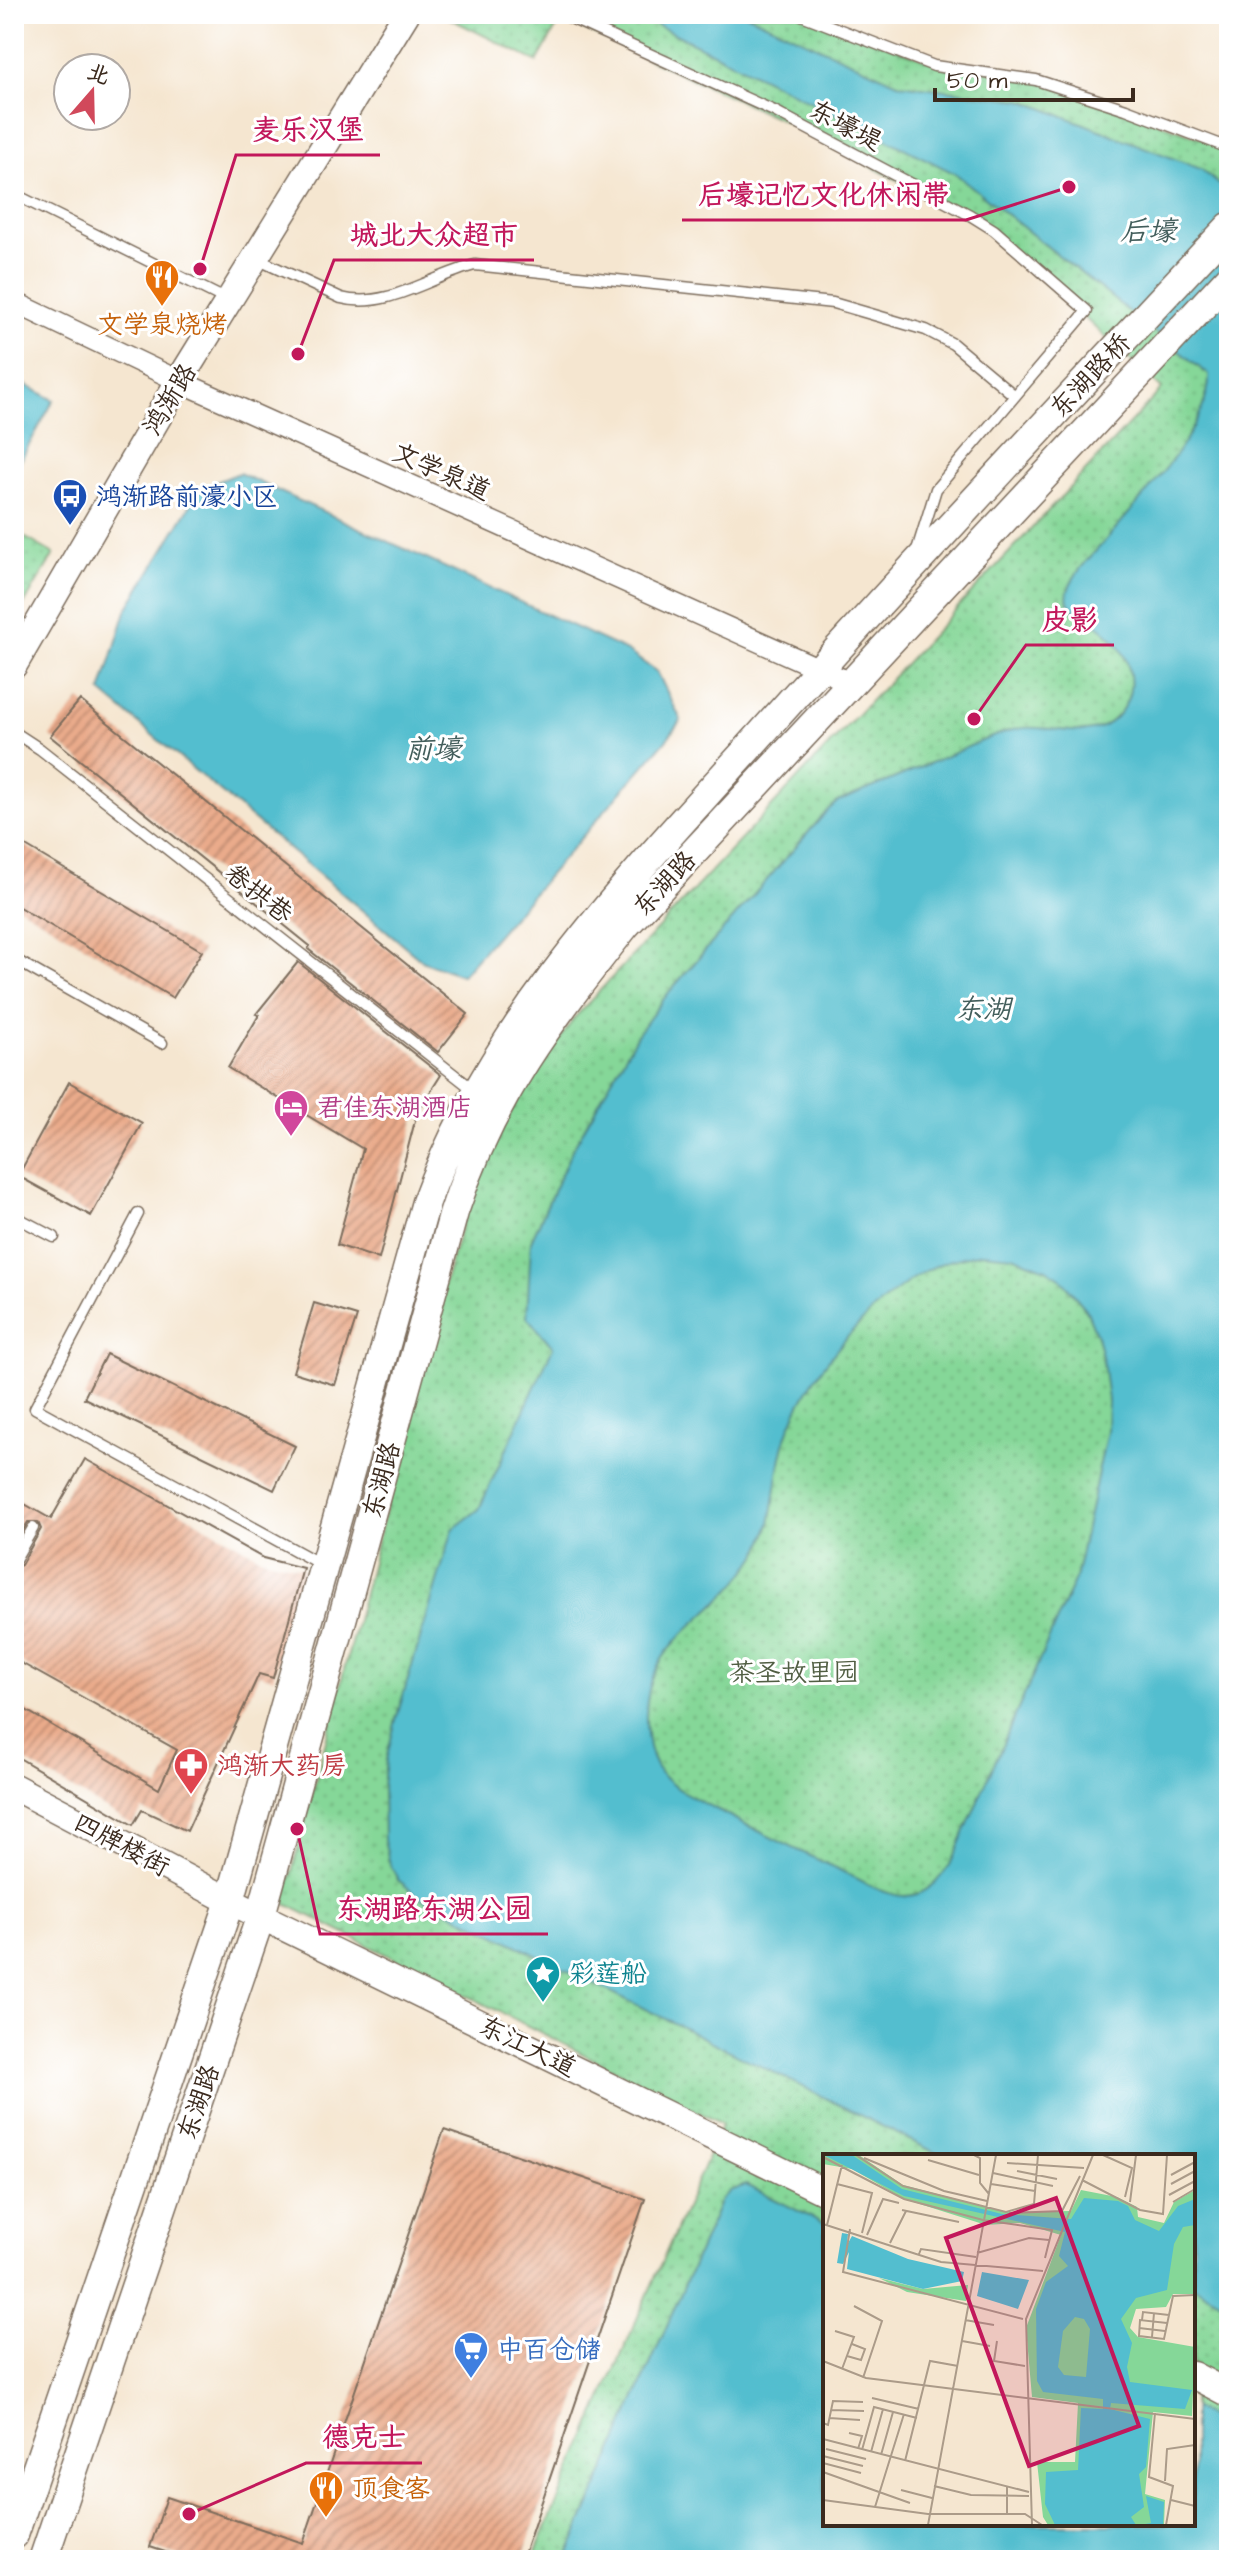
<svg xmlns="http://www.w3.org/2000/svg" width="1243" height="2574" font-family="'Architects Daughter','LXGW WenKai TC',sans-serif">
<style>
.park{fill:url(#park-dots);stroke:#60805b;stroke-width:2;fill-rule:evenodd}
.water{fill:#53becf;stroke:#477476;stroke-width:2;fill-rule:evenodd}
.building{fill:url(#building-hatch)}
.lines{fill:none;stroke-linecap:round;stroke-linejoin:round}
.service-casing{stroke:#7c6c5c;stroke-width:13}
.minor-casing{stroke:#7c6c5c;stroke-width:23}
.tertiary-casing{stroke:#7c6c5c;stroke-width:29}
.secondary-casing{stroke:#7c6c5c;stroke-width:31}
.service{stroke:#fff;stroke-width:10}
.minor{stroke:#fff;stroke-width:20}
.tertiary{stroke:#fff;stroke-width:26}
.secondary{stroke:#fff;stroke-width:28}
.labels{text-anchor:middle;stroke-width:6;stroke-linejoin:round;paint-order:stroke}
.street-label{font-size:26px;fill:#3b2a1e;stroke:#fff}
.food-label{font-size:26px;fill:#c56008;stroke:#fff}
.transit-label{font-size:26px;fill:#164399;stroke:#fff;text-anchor:start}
.hotel-label{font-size:26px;fill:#b23c85;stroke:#fff;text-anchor:start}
.park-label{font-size:26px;fill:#515e43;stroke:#fff}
.health-label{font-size:26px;fill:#be3a42;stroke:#fff;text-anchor:start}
.culture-label{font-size:26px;fill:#0d838f;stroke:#fff;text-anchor:start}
.shop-label{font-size:26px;fill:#366cbe;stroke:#fff;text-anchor:start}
.water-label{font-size:28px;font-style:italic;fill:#435e5c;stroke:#fff}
.inset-road{fill:none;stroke:#ab9b89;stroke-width:2}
.view{fill:#c2185b;fill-opacity:0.15;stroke:#c2185b;stroke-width:4}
.inset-edge{fill:none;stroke:#3b2a1e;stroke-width:4}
.leader{fill:none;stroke:#c2185b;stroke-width:3}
.callout-dot{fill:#c2185b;stroke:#fff;stroke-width:3}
.callout-label{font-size:28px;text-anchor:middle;font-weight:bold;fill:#c2185b;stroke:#fff;stroke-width:6;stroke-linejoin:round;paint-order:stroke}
</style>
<defs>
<pattern id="park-dots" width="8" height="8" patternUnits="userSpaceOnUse" patternTransform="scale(2)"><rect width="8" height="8" fill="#85d798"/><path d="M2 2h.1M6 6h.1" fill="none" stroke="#74b983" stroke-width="1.8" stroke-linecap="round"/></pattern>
<pattern id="building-hatch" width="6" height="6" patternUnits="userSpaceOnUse" patternTransform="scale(2)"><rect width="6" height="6" fill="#eaab8b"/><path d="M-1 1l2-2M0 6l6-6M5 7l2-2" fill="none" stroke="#bf8b71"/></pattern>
</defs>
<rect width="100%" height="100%" fill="#fff"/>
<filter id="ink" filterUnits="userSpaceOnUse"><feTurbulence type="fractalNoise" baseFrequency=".0125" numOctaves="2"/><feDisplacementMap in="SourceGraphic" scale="16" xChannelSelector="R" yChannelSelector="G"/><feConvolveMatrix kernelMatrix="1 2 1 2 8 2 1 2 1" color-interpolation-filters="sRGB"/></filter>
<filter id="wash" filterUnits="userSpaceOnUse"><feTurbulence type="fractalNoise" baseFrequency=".006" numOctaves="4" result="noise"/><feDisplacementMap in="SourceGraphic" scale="32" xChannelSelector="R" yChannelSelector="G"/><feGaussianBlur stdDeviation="1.8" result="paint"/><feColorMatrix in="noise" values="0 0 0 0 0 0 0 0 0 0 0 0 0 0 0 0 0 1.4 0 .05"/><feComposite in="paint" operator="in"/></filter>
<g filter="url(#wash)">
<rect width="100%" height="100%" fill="#f5e6d0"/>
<path class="park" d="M449 14H805L935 63 1033 78 1229 148V2560H532L722 2124 284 1903 441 1294 472 1191 512 1110 574 1018 1162 389 983 225 789 123 561 19 537 62 447 17ZM825 2156H1193V2524H825Z
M14 531 54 554 14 621Z"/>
<path class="water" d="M635 14H746L900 84 1022 100 1201 169 1229 193V2305L1193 2286V2156H942L421 1898 398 1880 390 1864 384 1841 383 1786 386 1760 396 1719 453 1529 479 1509 553 1347 527 1317 531 1241 571 1152 637 1035 669 992 827 811 837 802C875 787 912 771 949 755 971 746 994 734 1017 729 1049 722 1090 745 1116 717 1143 688 1129 650 1101 628 1092 620 1073 614 1068 602 1066 596 1068 590 1070 585 1078 569 1092 555 1104 542 1137 503 1211 427 1209 375L956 174ZM982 1253 1013 1256 1046 1269 1060 1278 1086 1309 1097 1336 1103 1361 1108 1401 1107 1431 1075 1579 950 1865C936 1884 922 1900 896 1895 876 1891 854 1877 836 1868 797 1850 759 1832 722 1812 704 1803 685 1795 669 1782 658 1773 652 1761 649 1747 629 1640 711 1629 756 1557 778 1522 773 1479 785 1441 804 1377 868 1305 924 1272 942 1261 962 1257 982 1253Z
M14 379 54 400 14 472Z
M239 473 627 651 657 672 681 720 667 739 462 975 424 962 101 692 126 611 201 488Z
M746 2185 825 2224V2524H1193V2408L1229 2426V2560H566L721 2200 729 2191Z"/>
<g id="blocks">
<path class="building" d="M80 700 468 1014 438 1052 308 949 310 946 50 736Z
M24 845 202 951 173 998 14 904V861Z
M298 962 441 1075 417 1113 379 1259 337 1245 363 1149 228 1068 259 1015 256 1014Z
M69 1082 142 1123 91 1216 18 1176Z
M314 1303 357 1316 335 1385 293 1372Z
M106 1354 295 1446 274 1490 84 1398Z
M85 1459 263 1558 303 1568 273 1678 259 1674 187 1831 142 1810 133 1825 14 1755V1703L159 1789 177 1750 14 1659V1569L21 1565 41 1529 38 1522H28L14 1545V1498L51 1519Z
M444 2130 645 2199 522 2560H190L150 2547 167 2497 303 2543Z"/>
</g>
</g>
<g filter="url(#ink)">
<use href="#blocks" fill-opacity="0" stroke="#7c6c5c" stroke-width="2"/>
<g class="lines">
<g class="service-casing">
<path id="service" d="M562 14 774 111 970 215 994 230 1087 311 936 489 918 547
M799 14 934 66 1036 80 1126 109 1229 148
M14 194 227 300
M257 259 341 298C387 310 431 276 475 265L833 303 926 330 953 344 1015 396
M14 732 40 749 475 1091
M14 959 162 1043
M138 1214 35 1408 322 1565
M14 1216 54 1237
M14 1561 33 1528"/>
</g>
<g class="minor-casing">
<path id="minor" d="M14 302 179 381 851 683"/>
</g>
<g class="tertiary-casing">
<path id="tertiary" d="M14 665 179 381 406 14
M14 1787 230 1901 825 2192
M1193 2375 1229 2394"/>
</g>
<g class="secondary-casing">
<path id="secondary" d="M14 2535 230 1901 426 1202C495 1014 639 870 770 724 921 556 1075 391 1229 227
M43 2560 261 1915 454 1212C492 1095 550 1021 625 926L1229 278"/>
</g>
<use href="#service" class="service"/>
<use href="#minor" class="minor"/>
<use href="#tertiary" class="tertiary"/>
<use href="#secondary" class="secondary"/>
</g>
</g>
<defs>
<g id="restaurant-pin" transform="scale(1.8)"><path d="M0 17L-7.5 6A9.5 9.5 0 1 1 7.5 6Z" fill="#e8710a" stroke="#fff"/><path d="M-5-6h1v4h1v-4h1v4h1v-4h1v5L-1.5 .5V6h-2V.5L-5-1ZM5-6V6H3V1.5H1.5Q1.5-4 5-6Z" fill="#fff"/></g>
<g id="bus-pin" transform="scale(1.8)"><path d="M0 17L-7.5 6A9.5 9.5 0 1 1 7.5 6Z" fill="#1a4fb4" stroke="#fff"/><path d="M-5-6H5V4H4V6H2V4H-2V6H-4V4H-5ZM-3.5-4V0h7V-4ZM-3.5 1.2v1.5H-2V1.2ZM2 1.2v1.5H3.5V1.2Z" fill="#fff"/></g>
<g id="hotel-pin" transform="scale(1.8)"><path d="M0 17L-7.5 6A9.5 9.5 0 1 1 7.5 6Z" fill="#d1479c" stroke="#fff"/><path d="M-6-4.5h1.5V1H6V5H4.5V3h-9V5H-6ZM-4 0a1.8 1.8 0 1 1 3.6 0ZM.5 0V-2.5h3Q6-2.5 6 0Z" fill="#fff"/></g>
<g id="pharmacy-pin" transform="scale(1.8)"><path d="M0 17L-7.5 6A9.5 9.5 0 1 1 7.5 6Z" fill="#e0444e" stroke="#fff"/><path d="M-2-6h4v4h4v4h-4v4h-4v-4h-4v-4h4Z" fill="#fff"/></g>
<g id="sight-pin" transform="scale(1.8)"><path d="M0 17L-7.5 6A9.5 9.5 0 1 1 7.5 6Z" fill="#0f9aa8" stroke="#fff"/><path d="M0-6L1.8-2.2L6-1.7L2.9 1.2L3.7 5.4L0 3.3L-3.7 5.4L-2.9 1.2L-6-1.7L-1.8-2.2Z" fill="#fff"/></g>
<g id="supermarket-pin" transform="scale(1.8)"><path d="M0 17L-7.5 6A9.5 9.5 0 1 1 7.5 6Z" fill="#3f7fe0" stroke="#fff"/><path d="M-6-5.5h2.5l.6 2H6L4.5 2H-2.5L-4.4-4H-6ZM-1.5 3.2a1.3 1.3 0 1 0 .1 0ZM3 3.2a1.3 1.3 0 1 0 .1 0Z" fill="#fff"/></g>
</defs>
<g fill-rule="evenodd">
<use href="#restaurant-pin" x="162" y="277"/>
<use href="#bus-pin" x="70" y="496"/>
<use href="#hotel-pin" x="291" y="1107"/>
<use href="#pharmacy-pin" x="191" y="1765"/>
<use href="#sight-pin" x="543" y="1973"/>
<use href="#supermarket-pin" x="471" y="2349"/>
<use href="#restaurant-pin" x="326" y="2488"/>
</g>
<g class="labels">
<g class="street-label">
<text transform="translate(846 125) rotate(28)" y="9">东壕堤</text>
<text transform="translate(1090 375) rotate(-47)" y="9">东湖路桥</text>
<text transform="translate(169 399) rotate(-59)" y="9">鸿渐路</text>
<text transform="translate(442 471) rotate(24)" y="9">文学泉道</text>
<text transform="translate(664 883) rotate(-47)" y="9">东湖路</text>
<text transform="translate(259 893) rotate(38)" y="9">卷拱巷</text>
<text transform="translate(381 1480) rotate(-75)" y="9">东湖路</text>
<text transform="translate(122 1844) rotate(28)" y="9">四牌楼街</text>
<text transform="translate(528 2046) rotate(26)" y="9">东江大道</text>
<text transform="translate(198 2102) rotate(-71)" y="9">东湖路</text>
</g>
<g class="food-label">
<text x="162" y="333">文学泉烧烤</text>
<text x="352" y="2497" text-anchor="start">顶食客</text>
</g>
<g class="transit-label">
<text x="96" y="505">鸿渐路前濠小区</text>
</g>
<g class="hotel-label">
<text x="317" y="1116">君佳东湖酒店</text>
</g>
<g class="park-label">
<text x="794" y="1681">茶圣故里园</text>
</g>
<g class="health-label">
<text x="217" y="1774">鸿渐大药房</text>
</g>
<g class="culture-label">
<text x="569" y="1982">彩莲船</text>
</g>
<g class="shop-label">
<text x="497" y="2358">中百仓储</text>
</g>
<g class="water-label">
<text x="1148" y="240">后壕</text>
<text x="433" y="758">前壕</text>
<text x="983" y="1018">东湖</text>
</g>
</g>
<g transform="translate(823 2154)">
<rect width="372" height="372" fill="#f5e6d0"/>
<path d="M0 1H36L80 31 183 58 248 57 258 36 294 43 314 53 315 63 341 69 351 48 372 36V140H350L343 153 313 155 307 174 315 183 372 193 369 262 330 258 322 340 342 346 341 371H225L220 363 214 308H252L255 249 209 243 203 174 238 81 197 69 163 71 81 45 29 15 0 10ZM56 124 100 135 145 131 143 147 84 138Z" fill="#85d798"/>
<path d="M1 1H29L79 35 179 60 248 65 261 44 295 47 305 52 312 66 336 77 355 52 372 45V71L360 73 351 90 344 136 313 144 298 165 309 189 304 213 307 228 369 236 362 255 288 249 287 255 327 265 323 313 316 320 321 353 308 363 313 371H232L222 350 223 318 255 316 258 254 280 255V245L220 238 214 227 213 155 223 128 245 112 236 102 242 78 81 42ZM252 163 261 165 267 175 263 223 241 221 235 213 240 177ZM19 79 25 80 24 91 29 82 85 105 141 118 139 127 100 135 24 115 26 98 20 110 14 109ZM159 118 206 126 195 155 154 142ZM323 342 341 348 340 371H317L328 369Z" fill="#53becf" fill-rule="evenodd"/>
<path class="inset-road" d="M33 1 80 32 183 58 211 50 215 1M151 1 157 4V29L166 40M280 1 309 14 302 43M0 3 81 45 160 66 229 76 222 104M41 4 121 37 164 47M105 6 156 21M184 9 261 14M194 17 234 25M170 19 230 32M348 21 372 8M259 26 317 56 340 60 344 1M14 30 49 39 39 79M168 30 212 37M348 30 372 17M346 41 372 27M307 48 313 1M350 48 372 35M79 56 136 68M186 59 239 57 257 22M0 70 118 108 220 117M4 71 19 11M27 75 20 118 200 165M44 81 60 45 76 49M67 89 83 57M154 99 206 84 226 86M96 100 98 95 153 103M31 152 59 167 40 224M142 166 171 171M319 166 320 158 346 161M344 169 317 166 316 182 341 185 350 142 372 141M316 174 342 177M12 177 31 183 19 215M329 183 331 159M139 187 167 192M174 187 171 207 202 212M24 202 38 206 42 195 29 190M0 207 43 224 372 265M49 244 96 255M8 256 41 257M332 259 326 323 350 332 343 371M6 264 37 266M0 269 5 271 10 247 40 248M26 279 39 282 35 295M0 285 206 338M3 295 43 305M39 296 51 253 94 264M48 298 60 255M58 301 70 258M0 302 40 312M82 307 107 207 135 212M0 309 38 319M0 318 87 349M342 327 344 295 372 291M111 332 148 341 206 342M78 336 109 344M0 346 105 360H202L219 371M348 346 372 352M52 353 81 260M184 360V332M105 371 173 1M209 371 203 165 270 1"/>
<path class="view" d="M233 44 316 272 206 312 123 84Z"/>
<rect width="372" height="372" class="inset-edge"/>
</g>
<path class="leader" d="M200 269L236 155H380M1069 187L966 220H682M298 354L334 260H534M974 719L1026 645H1114M297 1829L320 1934H548M189 2514L306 2463H422"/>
<g class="callout-dot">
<circle cx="200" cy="269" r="8"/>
<circle cx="1069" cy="187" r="8"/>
<circle cx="298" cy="354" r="8"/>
<circle cx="974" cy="719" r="8"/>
<circle cx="297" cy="1829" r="8"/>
<circle cx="189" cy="2514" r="8"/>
</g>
<g class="callout-label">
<text x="308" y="139">麦乐汉堡</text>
<text x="824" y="204">后壕记忆文化休闲带</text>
<text x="434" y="244">城北大众超市</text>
<text x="1070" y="629">皮影</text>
<text x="434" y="1918">东湖路东湖公园</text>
<text x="364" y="2446">德克士</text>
</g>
<rect width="1243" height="2574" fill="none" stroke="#fff" stroke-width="48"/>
<g transform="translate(92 92) rotate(20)"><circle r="38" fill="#ffffff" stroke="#b1aaa5" stroke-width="2"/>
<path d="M0-6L14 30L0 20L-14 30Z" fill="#d1495b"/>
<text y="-12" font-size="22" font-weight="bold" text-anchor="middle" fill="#3b2a1e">北</text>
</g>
<path d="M935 88v12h198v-12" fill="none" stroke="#3b2a1e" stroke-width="4"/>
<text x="947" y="88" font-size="24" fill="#3b2a1e" stroke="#ffffff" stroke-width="6" paint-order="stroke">50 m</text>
</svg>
